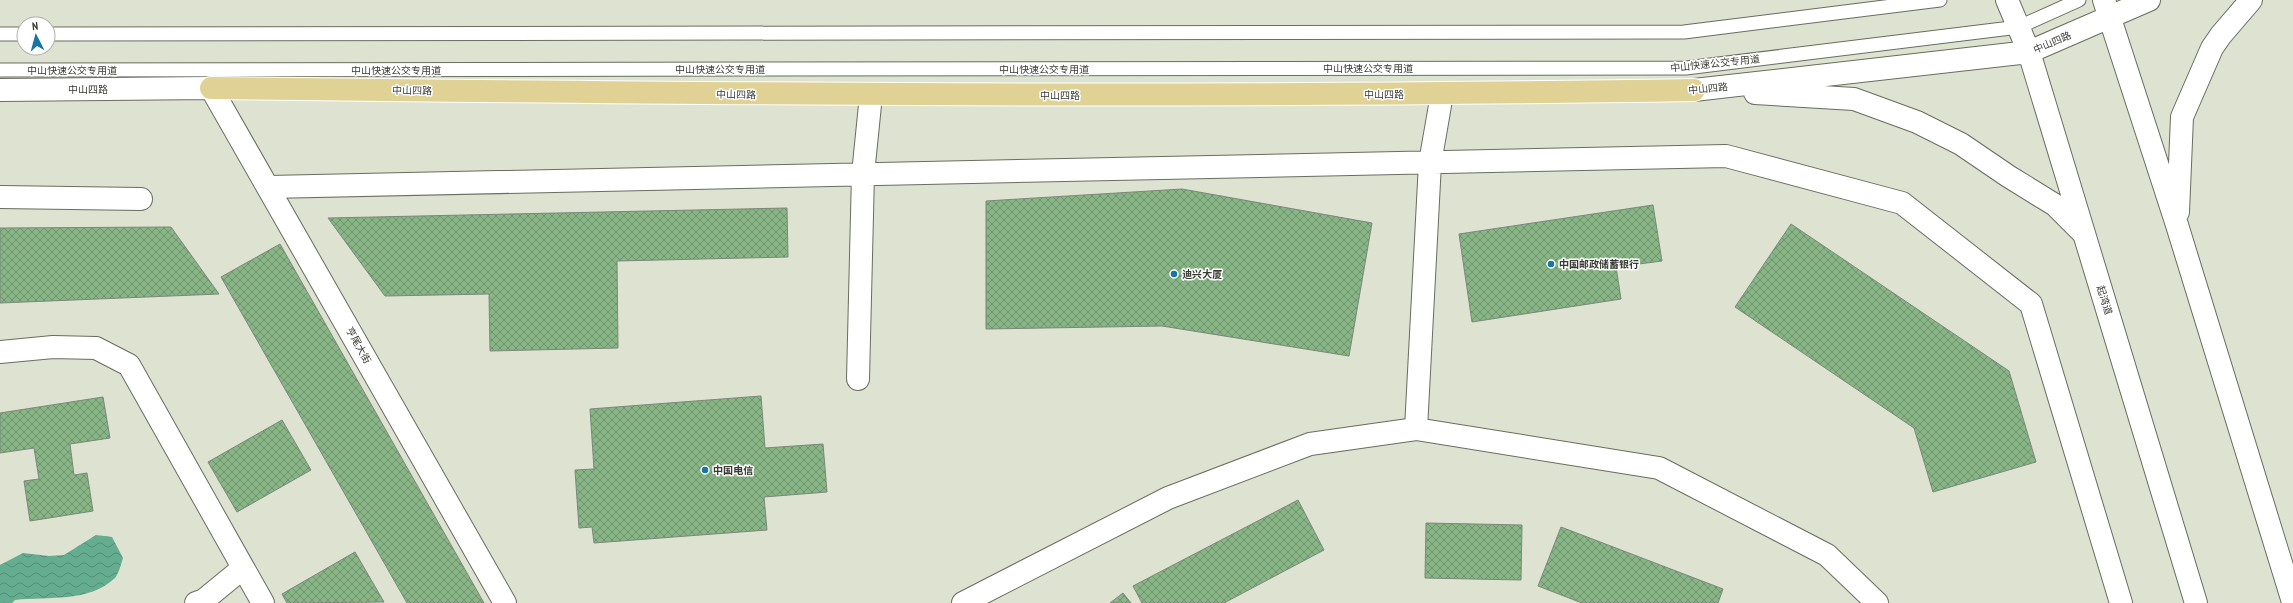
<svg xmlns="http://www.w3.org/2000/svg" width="2293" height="603" font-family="'PT Sans Narrow','Noto Sans SC',sans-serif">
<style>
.water{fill:url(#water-waves)}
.building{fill:url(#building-cross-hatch);stroke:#7c877b}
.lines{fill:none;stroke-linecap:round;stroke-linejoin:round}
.lane-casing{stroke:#696d5f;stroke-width:15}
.street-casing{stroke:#696d5f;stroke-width:24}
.secondary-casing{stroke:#696d5f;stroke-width:24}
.primary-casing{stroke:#fff;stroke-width:24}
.lane{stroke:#fff;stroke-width:13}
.street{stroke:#fff;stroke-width:22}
.secondary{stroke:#fff;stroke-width:22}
.primary{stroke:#dfd294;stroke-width:22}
.poi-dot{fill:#1675a2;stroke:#fff;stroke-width:1.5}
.labels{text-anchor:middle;stroke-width:3;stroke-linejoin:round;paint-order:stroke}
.street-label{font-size:10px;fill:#383a33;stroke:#fff}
.poi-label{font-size:10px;font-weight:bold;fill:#383a33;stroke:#fff;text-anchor:start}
</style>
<defs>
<pattern id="water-waves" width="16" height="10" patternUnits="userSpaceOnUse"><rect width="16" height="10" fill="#65ad91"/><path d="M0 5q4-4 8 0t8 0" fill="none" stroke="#548e77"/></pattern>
<pattern id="building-cross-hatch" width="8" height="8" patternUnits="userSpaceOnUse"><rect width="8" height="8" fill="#87b585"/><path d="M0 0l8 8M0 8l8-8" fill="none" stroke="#6f946d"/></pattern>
</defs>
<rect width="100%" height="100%" fill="#dde2d1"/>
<path class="water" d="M96 535 112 537 123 558C121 564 119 573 115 578 88 603 50 596 15 600L12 603H0V565L23 553 49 556 64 555Z"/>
<path class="building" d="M1182 189 1372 223 1349 356 1162 326 986 329V201Z
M1653 205 1662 261 1616 267 1621 299 1472 322 1459 234Z
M787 208 788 257 617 261 618 348 490 351 489 294 385 296 328 218Z
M1791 224 2009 371 2036 462 1933 492 1914 428 1735 307Z
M171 227 219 294 0 303V228Z
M280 244 484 603H407L221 277Z
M761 396 765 448 823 444 827 492 764 497 767 530 594 543 592 527 579 528 575 470 594 469 590 409Z
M103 397 110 438 70 444 74 475 87 473 93 511 30 521 24 481 39 479 34 448 0 453V413Z
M282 420 311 470 237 512 208 462Z
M1298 500 1324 550 1224 603H1142L1133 586Z
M1426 523 1522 525 1521 580 1425 578Z
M1561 527 1723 589 1718 603H1582L1538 586Z
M355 552 384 602 287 603 282 594Z
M1123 593 1131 603H1110Z"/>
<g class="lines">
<g class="lane-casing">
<path id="lane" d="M0 34H24
M48 34 1684 32 1940 0
M0 70 1686 68 2019 27 2079 0"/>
</g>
<g class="street-casing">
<path id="street" d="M269 187 1726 156 1902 203 2031 304 2121 603
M0 197 141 199
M0 352 53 347 96 348 129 365 263 603
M858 379 863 174 871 95
M1416 429 1430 163 1442 94
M196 603 204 600 243 568
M963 603 1168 498 1310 444 1416 429 1659 468 1827 555 1877 603"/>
</g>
<g class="secondary-casing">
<path id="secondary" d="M2007 0 2029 52 2196 603
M2104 0 2177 225 2293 602
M0 90 211 88 505 603
M1694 90 2029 52 2149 0
M1755 93 1854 99 1917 122 1961 144 2008 176 2055 205 2082 232
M2178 212 2182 117 2212 48 2221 35 2251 0"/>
</g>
<g class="primary-casing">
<path id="primary" d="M211 88C706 94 1200 98 1694 90"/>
</g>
<use href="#lane" class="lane"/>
<use href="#street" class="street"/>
<use href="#secondary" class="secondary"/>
<use href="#primary" class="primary"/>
</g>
<g class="poi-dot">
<circle cx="1551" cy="264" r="4"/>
<circle cx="1174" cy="274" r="4"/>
<circle cx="705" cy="470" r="4"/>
</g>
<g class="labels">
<g class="street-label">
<text transform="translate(2052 42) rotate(-23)" y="4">中山四路</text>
<text transform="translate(1715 63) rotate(-6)" y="4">中山快速公交专用道</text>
<text x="1368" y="72">中山快速公交专用道</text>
<text x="720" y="73">中山快速公交专用道</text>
<text x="1044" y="73">中山快速公交专用道</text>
<text x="72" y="74">中山快速公交专用道</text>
<text x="396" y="74">中山快速公交专用道</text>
<text transform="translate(1708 88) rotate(-5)" y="4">中山四路</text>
<text x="88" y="93">中山四路</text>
<text transform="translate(412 90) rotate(1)" y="4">中山四路</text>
<text transform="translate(736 94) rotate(1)" y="4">中山四路</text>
<text x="1384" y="98">中山四路</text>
<text x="1060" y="99">中山四路</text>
<text transform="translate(2105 300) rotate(73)" y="4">起湾道</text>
<text transform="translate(359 345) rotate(61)" y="4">亨尾大街</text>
</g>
<g class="poi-label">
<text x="1559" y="268">中国邮政储蓄银行</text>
<text x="1182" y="278">迪兴大厦</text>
<text x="713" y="474">中国电信</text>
</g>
</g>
<g transform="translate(36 36) rotate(354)"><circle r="19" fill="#ffffff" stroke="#afb0ad"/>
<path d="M0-3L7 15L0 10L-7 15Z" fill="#1675a2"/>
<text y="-6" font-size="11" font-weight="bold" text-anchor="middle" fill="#383a33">N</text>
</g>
</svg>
